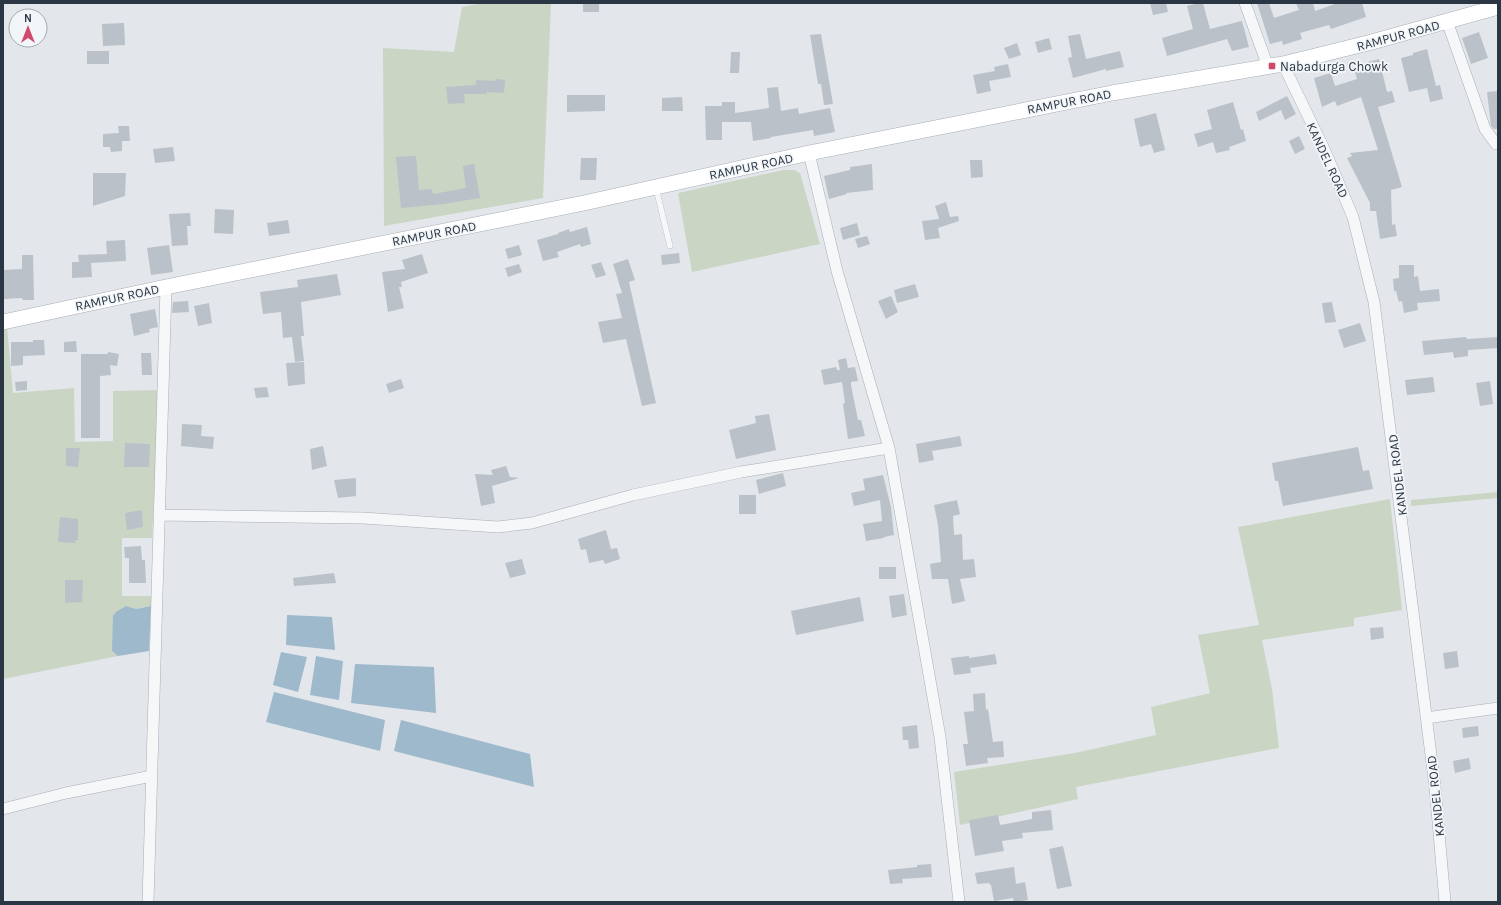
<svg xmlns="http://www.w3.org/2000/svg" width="1501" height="905" font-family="Karla,sans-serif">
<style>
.green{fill:#cad5c4}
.water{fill:#9eb9cb}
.building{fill:#bac1c9}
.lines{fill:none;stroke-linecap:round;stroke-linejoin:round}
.lane-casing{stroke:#a8aeb6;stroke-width:6}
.street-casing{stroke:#a8aeb6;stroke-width:12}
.secondary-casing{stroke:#a8aeb6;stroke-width:16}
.lane{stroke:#f6f7f9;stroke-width:5.5}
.street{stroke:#f6f7f9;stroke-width:11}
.secondary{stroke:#fff;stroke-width:15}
.poi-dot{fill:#d0486b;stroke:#f3f6f8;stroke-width:1.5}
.labels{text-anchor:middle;stroke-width:3.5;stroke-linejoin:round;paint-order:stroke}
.street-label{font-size:13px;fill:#2a3644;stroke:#f3f6f8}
.poi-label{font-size:13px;fill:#2a3644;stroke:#f3f6f8;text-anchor:start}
</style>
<rect width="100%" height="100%" fill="#e3e7eb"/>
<path class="green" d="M483 3H551L543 198 384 226 383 48 454 52 462 7Z
M784 170H794L800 173 820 244 692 272 678 193Z
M7 327 13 393 74 388 75 442 113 441V391L159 390 152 538H122V596H152L151 606 135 609 126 606 112 651 118 656 3 679V328Z
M1498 492V498L1411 506V500Z
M1390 499 1402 610 1354 618V626L1262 640 1272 689 1279 748 1076 787 1078 799 960 825 954 772 1075 753 1156 735 1151 707 1210 693 1198 635 1259 625 1238 527Z"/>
<path class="water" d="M126 606 136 609 151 606 149 651 118 656 112 651 113 616 116 612Z
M287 615 332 617 335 650 286 645Z
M281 652 307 657 298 692 273 685Z
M316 656 343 661 339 700 310 695Z
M355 664 434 667 436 713 351 703Z
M274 692 385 720 380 751 266 722Z
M401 720 530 754 534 787 394 751Z"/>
<path class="building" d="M583 3H599V12H583Z
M1150 3H1166L1168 12 1153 15Z
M1199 3H1203L1210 29 1242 21 1249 47 1232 51 1227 39 1167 56 1162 38 1193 29 1187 6Z
M1257 3H1269L1274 18 1299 10 1296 3H1313L1315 11 1338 3H1362L1366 17 1331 29 1329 25 1300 33 1302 39 1283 45 1282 41 1270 44Z
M124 23 125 45 103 46 102 24Z
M1479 32 1488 58 1471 64 1462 38Z
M821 34 833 104 824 105 821 84H818L810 35Z
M1080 34 1086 59 1120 51 1124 67 1106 71V69L1073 78 1068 58 1072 57 1068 36Z
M1049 38 1052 49 1038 53 1035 42Z
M1017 43 1021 55 1009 59 1004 48Z
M1427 49 1436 86 1440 85 1443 99 1430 102 1427 88 1409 92 1401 58 1413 55V53Z
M87 51H109V64H87Z
M731 52H740L739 73H730Z
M1379 59 1387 92 1392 91 1395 102 1378 107 1402 187 1391 190 1392 225 1395 224 1397 236 1380 239 1376 211H1370V203L1347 158 1352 156 1350 153 1378 150 1361 97 1337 106 1335 101 1322 107 1314 78 1331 73 1335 86 1357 79 1355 72 1370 68 1368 62Z
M1008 64 1011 77 989 81 991 91 977 94 973 75 995 71 994 67Z
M496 79 505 80 504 93 487 92V94H464L465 103 448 104 446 87 476 85V80L496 81Z
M778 87 781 111 798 108 799 114 830 108 835 132 814 136 813 130 771 137V138L753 141 751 122H722V140H706L705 106H722V102H735V113L769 108 767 88Z
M1498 91V129H1494L1491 126 1487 92Z
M567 95H605V111L567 112Z
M1287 96 1296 114 1285 120 1281 110 1259 121 1256 112Z
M682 97 683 111H662V98Z
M1233 102 1241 130 1243 129 1246 141 1229 147 1230 150 1216 153 1213 142 1198 147 1194 134 1212 129 1207 110Z
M1156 113 1165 150 1154 153 1151 144 1140 147 1134 119Z
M118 126H129L130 141H122V151L111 152 110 147H103V134L119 133Z
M1299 136 1305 149 1295 154 1289 141Z
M173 147 175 161 155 163 153 149Z
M416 156 419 190 432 189 433 194 466 188 463 166 474 164 480 198 443 204 401 208 396 157Z
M581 158H597L596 180H580Z
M970 160H982L983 177 971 178Z
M872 164 873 190 846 193 847 194 829 199 824 176 850 170V167Z
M93 173H126L125 196 93 206Z
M946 202 950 217 958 216 959 221 938 228 940 238 925 240 922 221 939 219 935 206Z
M215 209 234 210 233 234 214 233Z
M190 213 191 226H187L188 245 172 246 169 214Z
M288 220 290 233 269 236 267 223Z
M857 223 860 235 843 240 840 228Z
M587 227 591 244 581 247 580 244 557 252 559 257 543 261 537 240 558 234V233L569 229 570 232Z
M867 236 870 244 858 248 855 239Z
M125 240 126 261 91 263 92 277 72 278V262H79L78 255 107 254 106 241Z
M169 245 173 272 151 275 147 248Z
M519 245 522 255 508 259 505 249Z
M679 253 680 263 662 265 661 255Z
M422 254 428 273 401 282 402 287H399L404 308 388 312 382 272 405 269 402 260Z
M22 255H33L34 300H23L22 298 4 299 3 270 22 269Z
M628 259 635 280 629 282 656 403 642 406 626 339 603 343 598 322 622 318 616 294 622 293 613 264Z
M601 262 606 275 596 278 591 265Z
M519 264 522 272 508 277 505 268Z
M1399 265H1414V277L1418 276 1420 291 1439 289 1440 301 1417 303 1418 310 1404 313 1402 301 1399 302 1396 291H1394L1393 279 1399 278Z
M337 274 341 295 301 302 304 336H301L304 361 295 362 292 337 283 338 281 312 263 314 260 292 298 287 297 280Z
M915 284 919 297 897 303 894 290Z
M891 296 898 312 886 319 878 301Z
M188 301 189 312 172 313 173 302Z
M1332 302 1336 322 1325 323 1322 303Z
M209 303 212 323 198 326 194 306Z
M155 309 158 327 149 329 150 332 134 336 130 314Z
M1360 323 1366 341 1344 348 1338 330Z
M1466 337 1467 339 1498 337V348L1468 350V356L1454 358 1453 352 1424 355 1422 341Z
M33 340H44L45 355 23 356V365L11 366V342H33Z
M76 341 77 352H64V342Z
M108 352 119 354 117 366 110 365 111 375 100 376V438H81V354H108Z
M141 353H151L152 375H142Z
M846 358 848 368 855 367 858 381 851 382V385L858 420H861L865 436 848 439 843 404 845 403 842 382 824 385 821 370 836 367 837 370H840L838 360Z
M304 362 305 384 288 386 286 363Z
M1433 377 1435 392 1407 395 1405 380Z
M401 379 404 388 389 393 386 384Z
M27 381V390L16 391 15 382Z
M1490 381 1493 404 1480 406 1476 383Z
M267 387 269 397 256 398 254 388Z
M769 414 776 450 736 459 729 430 756 423 755 416Z
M182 424 202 425 201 436 214 437 213 449 181 446Z
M960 436 962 446 932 451 934 460 919 463 916 444Z
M125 443 150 444 149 467H124Z
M323 446 327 466 312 470 310 449Z
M1358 447 1363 471 1369 470 1373 489 1283 506 1278 481H1275L1272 463Z
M66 448H80L78 467 66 466Z
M506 466 510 477 519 478 492 486 495 503 481 506 475 474 493 475 491 470Z
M783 473 786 486 759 494 756 480Z
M883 475 891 507 894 535 884 537V538L866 541 863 524 882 521 880 500 854 506 851 493 865 490 863 479Z
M356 478V496L338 498 334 480Z
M739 495H756V514H739Z
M957 500 960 514 953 516 954 535 962 534 963 560 974 559 976 577 960 579 965 601 952 604 948 579H932L930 564 941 562 938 525 934 505Z
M142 510 143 527 127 530 125 513Z
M60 517 78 519V540L75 541 76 543 58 542Z
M606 530 611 549 617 548 620 559 605 564 603 560 589 563 586 549 581 550 578 539Z
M141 546 142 560H145L146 583H129V558H125L124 547Z
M522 559 526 574 510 578 505 563Z
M879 567H896V579H879Z
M334 573 336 583 294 586 293 578Z
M65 580H83L82 602 65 603Z
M904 594 907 615 892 618 889 596Z
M860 597 864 621 796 635 791 611Z
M1383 627 1384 638 1371 640 1370 628Z
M1457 651 1459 667 1445 669 1443 653Z
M995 654 997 664 970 668 971 673 954 675 951 658 969 656V658Z
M985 693 986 710 988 709 993 742 1003 741 1004 757 987 758 988 763 966 766 963 744H968L964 712 974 711 973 694Z
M917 725 919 748 909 749 908 740H903L902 727Z
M1478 726 1479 736 1463 738 1462 728Z
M1469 758 1471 769 1455 773 1453 761Z
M1051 810 1053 830 1022 833 1023 838 1002 841 1004 851 975 856 969 820 998 815 1000 825 1032 819V812Z
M1063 846 1072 886 1057 889 1049 849Z
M931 864 932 877 902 879 903 883 890 884 888 870 917 867V865Z
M1014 867 1016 884 1025 882 1028 900 1014 902 1013 898 994 901 991 885H990L989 883 977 884 975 873Z"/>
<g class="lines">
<g class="lane-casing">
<path id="lane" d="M656 188 670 246"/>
</g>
<g class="street-casing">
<path id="street" d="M1245 3 1268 67
M1447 21 1485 129 1496 144H1498
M1283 64 1325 151 1353 217 1374 302 1435 787 1445 902
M809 153 837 271 889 448 940 737 959 902
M159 515 363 518 498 527 532 523 633 495 741 472 889 448
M1426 718 1498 708
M3 809 66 793 152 776
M148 902 166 287"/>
</g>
<g class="secondary-casing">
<path id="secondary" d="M3 322 166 287 584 203 809 153 1112 93 1283 64 1368 43 1498 7"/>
</g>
<use href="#lane" class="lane"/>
<use href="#street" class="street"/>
<use href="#secondary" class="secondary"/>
</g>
<rect class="poi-dot" x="1268" y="62" width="8" height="8" rx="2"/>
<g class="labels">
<g class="street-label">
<text transform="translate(1398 35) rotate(-15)" y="5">RAMPUR ROAD</text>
<text transform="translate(1069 101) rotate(-11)" y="5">RAMPUR ROAD</text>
<text transform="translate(1328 160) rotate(65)" y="5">KANDEL ROAD</text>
<text transform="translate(751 166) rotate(-12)" y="5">RAMPUR ROAD</text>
<text transform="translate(434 233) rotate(-11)" y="5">RAMPUR ROAD</text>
<text transform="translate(117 297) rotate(-12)" y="5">RAMPUR ROAD</text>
<text transform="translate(1397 475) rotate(-97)" y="5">KANDEL ROAD</text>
<text transform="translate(1435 796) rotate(-96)" y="5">KANDEL ROAD</text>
</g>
<g class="poi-label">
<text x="1280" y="71">Nabadurga Chowk</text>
</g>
</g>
<rect width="1501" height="905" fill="none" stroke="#2a3644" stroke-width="8"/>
<g transform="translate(28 28)"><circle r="19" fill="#f3f6f8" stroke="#a3a9b0"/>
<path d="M0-3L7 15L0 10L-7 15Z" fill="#d0486b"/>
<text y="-6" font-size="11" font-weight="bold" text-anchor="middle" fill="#2a3644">N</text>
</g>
</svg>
